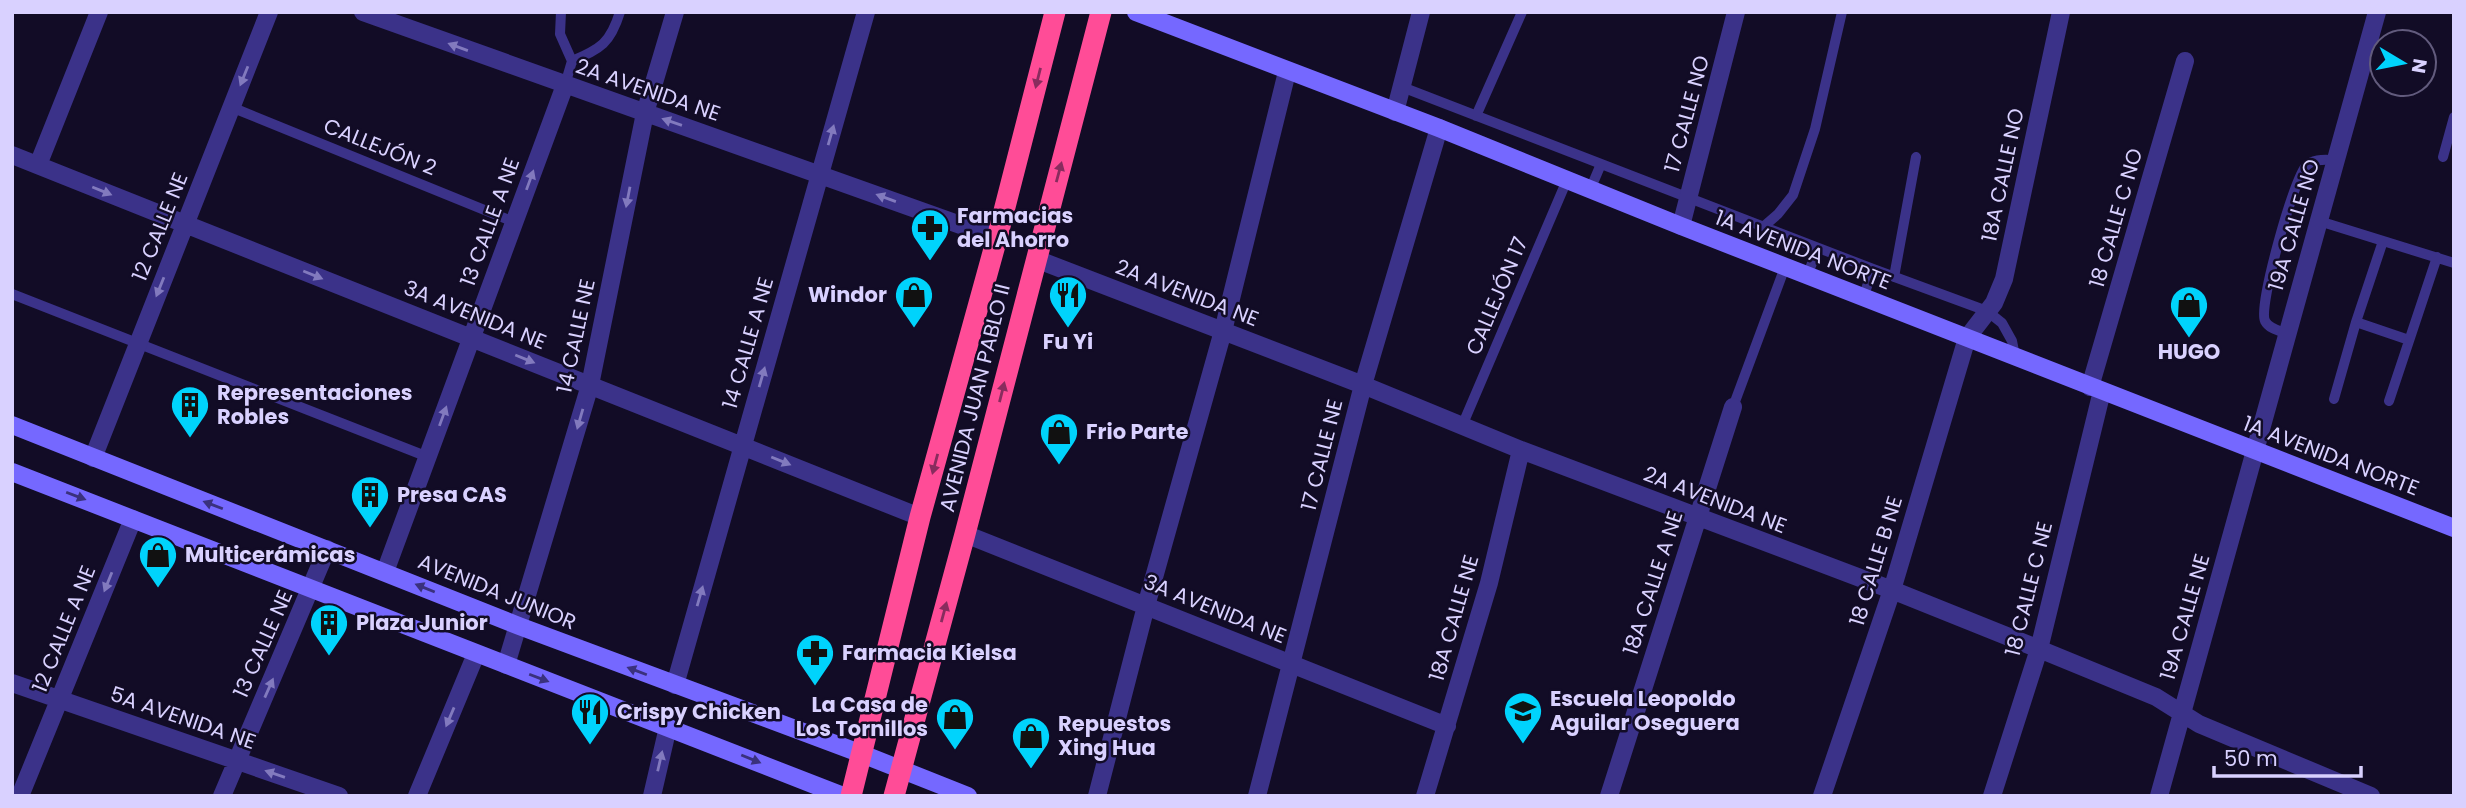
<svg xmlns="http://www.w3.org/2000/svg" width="2466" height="808" font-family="Poppins,sans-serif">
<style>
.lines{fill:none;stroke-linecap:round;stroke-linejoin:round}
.lane{stroke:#3b3289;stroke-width:10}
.street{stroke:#3b3289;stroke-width:18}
.secondary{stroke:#7568ff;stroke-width:18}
.highway{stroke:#ff4c97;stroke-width:21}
.oneway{fill:#827abe}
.oneway2{fill:#882c5e}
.oneway3{fill:#3a317d}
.labels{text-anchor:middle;stroke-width:5;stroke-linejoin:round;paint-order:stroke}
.street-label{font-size:21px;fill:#d9d1ff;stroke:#120c26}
.poi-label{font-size:21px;font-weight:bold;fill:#d9d1ff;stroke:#120c26;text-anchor:start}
</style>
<rect width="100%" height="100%" fill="#120c26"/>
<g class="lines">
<path class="lane" d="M561 12 560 34 572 61
M565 85 572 61C601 48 610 44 620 12
M1402 87 1873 269 1987 311 2002 323 2012 341 2015 356
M231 107 514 222
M1476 116 1522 12
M2443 157 2454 117
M1590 190 1601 164
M2319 221 2454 263
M1763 227 1778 214 1793 195 1815 129 1842 12
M2383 241 2356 322 2409 340
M1807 276 1818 248
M1894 277 1916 157
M12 294 428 457
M1863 298 1873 269
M2288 334C2280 331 2269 329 2265 321 2258 306 2294 178 2306 166 2314 158 2325 160 2336 160
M2334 399 2356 322
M2389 401 2437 257
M1733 407 1785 267
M1462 426 1567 180"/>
<path class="street" d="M363 12 997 238
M1395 112 1421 12
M12 155 920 517
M38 165 99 12
M1681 226 1736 12
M1036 259 1363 385 1521 450 1892 590 2039 649 2156 697 2199 724 2371 796
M2090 387 2185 61
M93 458 269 12
M965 534 1447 726
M385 572 565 85
M506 665 590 385 645 113 675 12
M12 683 339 796
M675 685 866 12
M20 796 133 519
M222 796 327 549
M417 796 476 654
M652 796 668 727
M1097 796 1146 606 1223 331 1287 72
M1257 796 1363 385 1439 128
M1425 796 1489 583 1521 450
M1609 796 1733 407
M1822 796 1892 590 1967 338 1994 303 2004 279 2061 12
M1992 796 2039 649 2102 391
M2159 796 2377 12"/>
<path class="secondary" d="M1136 12 1439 128 1681 226 2454 528
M12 425 519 626 862 754 968 796
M12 472 843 796"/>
<path class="highway" d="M851 796 920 517 997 238 1055 12
M894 796 965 534 1101 12"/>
</g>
<defs><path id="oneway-solid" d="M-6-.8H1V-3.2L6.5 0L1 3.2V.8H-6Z" transform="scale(1.75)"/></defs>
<g class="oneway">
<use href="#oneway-solid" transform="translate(458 47) rotate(-160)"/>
<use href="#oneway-solid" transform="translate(244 76) rotate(112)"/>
<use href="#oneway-solid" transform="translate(672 122) rotate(-161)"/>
<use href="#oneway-solid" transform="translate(831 135) rotate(-74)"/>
<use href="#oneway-solid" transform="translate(530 180) rotate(-70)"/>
<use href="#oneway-solid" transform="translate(102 191) rotate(22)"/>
<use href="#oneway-solid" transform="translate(628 197) rotate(101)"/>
<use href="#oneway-solid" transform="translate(886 198) rotate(-160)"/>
<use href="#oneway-solid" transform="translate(313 275) rotate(22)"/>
<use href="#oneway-solid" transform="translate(160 287) rotate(112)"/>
<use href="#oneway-solid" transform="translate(525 359) rotate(22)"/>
<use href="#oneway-solid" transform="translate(762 377) rotate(-74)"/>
<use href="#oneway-solid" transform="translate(443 416) rotate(-70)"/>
<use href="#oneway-solid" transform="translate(580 419) rotate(106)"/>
<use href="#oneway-solid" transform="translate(781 461) rotate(22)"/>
<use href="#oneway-solid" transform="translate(108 582) rotate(112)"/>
<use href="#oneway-solid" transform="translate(700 596) rotate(-74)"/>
<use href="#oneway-solid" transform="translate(269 688) rotate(-66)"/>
<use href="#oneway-solid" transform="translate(450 717) rotate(113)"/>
<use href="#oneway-solid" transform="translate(660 761) rotate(-77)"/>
<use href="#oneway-solid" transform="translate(275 774) rotate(-161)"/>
</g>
<g class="oneway2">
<use href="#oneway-solid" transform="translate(1038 78) rotate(104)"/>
<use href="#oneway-solid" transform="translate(1059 172) rotate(-75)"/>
<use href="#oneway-solid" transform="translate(1002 392) rotate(-76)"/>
<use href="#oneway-solid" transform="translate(935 464) rotate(105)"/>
<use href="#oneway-solid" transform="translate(944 612) rotate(-75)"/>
</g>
<g class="oneway3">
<use href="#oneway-solid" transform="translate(76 496) rotate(21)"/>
<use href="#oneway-solid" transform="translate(213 505) rotate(-159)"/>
<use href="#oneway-solid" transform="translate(425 588) rotate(-158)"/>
<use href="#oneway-solid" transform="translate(637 671) rotate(-159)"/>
<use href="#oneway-solid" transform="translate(539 678) rotate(21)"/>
<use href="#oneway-solid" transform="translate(751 759) rotate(22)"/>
</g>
<defs>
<g id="pharmacy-pin" transform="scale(2.0125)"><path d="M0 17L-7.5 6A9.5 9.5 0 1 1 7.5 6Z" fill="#00d3fc" stroke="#120c26"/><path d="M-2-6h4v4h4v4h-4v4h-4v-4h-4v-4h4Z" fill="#111"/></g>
<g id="shop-pin" transform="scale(2.0125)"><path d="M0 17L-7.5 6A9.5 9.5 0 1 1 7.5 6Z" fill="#00d3fc" stroke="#120c26"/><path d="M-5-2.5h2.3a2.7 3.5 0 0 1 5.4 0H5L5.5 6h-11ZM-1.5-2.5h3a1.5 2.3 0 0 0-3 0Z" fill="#111"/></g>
<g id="restaurant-pin" transform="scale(2.0125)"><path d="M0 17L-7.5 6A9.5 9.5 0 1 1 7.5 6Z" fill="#00d3fc" stroke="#120c26"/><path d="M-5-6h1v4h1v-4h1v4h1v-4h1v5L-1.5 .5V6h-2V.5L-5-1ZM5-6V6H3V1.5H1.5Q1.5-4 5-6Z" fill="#111"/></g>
<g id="building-pin" transform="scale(2.0125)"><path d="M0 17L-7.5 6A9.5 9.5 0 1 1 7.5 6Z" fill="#00d3fc" stroke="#120c26"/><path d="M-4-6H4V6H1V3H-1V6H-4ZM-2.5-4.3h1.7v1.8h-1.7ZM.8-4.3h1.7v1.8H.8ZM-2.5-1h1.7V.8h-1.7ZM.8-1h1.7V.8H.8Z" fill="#111"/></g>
<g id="school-pin" transform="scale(2.0125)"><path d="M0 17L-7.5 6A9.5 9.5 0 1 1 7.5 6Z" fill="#00d3fc" stroke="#120c26"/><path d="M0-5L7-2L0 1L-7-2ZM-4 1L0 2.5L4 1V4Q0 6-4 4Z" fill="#111"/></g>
</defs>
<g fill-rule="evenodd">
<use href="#pharmacy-pin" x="930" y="228"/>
<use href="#shop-pin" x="914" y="295"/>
<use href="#restaurant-pin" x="1068" y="295"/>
<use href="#shop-pin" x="2189" y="305"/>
<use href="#building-pin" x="190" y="405"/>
<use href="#shop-pin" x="1059" y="432"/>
<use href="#building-pin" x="370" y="495"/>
<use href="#shop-pin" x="158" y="555"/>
<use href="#building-pin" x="329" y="623"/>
<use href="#pharmacy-pin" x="815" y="653"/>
<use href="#school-pin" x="1523" y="711"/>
<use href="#restaurant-pin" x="590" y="712"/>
<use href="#shop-pin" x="955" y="717"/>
<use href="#shop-pin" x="1031" y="736"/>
</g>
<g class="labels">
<g class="street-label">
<text transform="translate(648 90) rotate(19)" y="7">2A AVENIDA NE</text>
<text transform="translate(1687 114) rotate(-75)" y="7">17 CALLE NO</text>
<text transform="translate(380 147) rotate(22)" y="7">CALLEJÓN 2</text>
<text transform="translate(2003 175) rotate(-78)" y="7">18A CALLE NO</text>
<text transform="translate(2116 218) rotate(-74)" y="7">18 CALLE C NO</text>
<text transform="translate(490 222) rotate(-70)" y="7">13 CALLE A NE</text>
<text transform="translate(2294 225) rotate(-74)" y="7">19A CALLE NO</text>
<text transform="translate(160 227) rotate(-68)" y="7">12 CALLE NE</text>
<text transform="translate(1803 250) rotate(21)" y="7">1A AVENIDA NORTE</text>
<text transform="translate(1187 293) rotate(21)" y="7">2A AVENIDA NE</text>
<text transform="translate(1497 296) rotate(-67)" y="7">CALLEJÓN 17</text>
<text transform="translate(475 315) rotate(22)" y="7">3A AVENIDA NE</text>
<text transform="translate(576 336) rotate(-78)" y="7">14 CALLE NE</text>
<text transform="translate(748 343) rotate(-74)" y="7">14 CALLE A NE</text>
<text transform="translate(975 398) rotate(-76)" y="7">AVENIDA JUAN PABLO II</text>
<text transform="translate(1322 455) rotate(-76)" y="7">17 CALLE NE</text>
<text transform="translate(2331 456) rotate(21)" y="7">1A AVENIDA NORTE</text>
<text transform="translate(1715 500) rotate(21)" y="7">2A AVENIDA NE</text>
<text transform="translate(1876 561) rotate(-73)" y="7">18 CALLE B NE</text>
<text transform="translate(1653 583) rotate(-72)" y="7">18A CALLE A NE</text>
<text transform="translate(2029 589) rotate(-76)" y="7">18 CALLE C NE</text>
<text transform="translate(497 592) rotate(22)" y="7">AVENIDA JUNIOR</text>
<text transform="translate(1215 609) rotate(22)" y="7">3A AVENIDA NE</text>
<text transform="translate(2185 617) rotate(-74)" y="7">19A CALLE NE</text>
<text transform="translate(1454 618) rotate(-74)" y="7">18A CALLE NE</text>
<text transform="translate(64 629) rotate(-68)" y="7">12 CALLE A NE</text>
<text transform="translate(263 644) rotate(-66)" y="7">13 CALLE NE</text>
<text transform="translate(183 718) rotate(19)" y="7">5A AVENIDA NE</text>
</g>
<g class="poi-label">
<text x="957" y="223">Farmacias<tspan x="957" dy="24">del Ahorro</tspan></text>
<text x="887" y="302" text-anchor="end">Windor</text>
<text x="1068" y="349" text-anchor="middle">Fu Yi</text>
<text x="2189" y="359" text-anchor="middle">HUGO</text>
<text x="217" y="400">Representaciones<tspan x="217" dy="24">Robles</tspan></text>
<text x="1086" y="439">Frio Parte</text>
<text x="397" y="502">Presa CAS</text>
<text x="185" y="562">Multicerámicas</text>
<text x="356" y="630">Plaza Junior</text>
<text x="842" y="660">Farmacia Kielsa</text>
<text x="1550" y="706">Escuela Leopoldo<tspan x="1550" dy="24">Aguilar Oseguera</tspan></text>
<text x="928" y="712" text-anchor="end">La Casa de<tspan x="928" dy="24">Los Tornillos</tspan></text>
<text x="617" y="719">Crispy Chicken</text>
<text x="1058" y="731">Repuestos<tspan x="1058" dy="24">Xing Hua</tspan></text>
</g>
</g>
<rect width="2466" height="808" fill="none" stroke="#d9d1ff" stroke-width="28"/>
<g transform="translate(2403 63) rotate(100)"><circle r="33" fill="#120c26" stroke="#625b7d" stroke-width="2"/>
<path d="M0-5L12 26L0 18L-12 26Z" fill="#00d3fc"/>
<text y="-10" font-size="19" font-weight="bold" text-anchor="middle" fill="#d9d1ff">N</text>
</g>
<path d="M2214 766v10h147v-10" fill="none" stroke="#d9d1ff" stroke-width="3.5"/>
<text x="2224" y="766" font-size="21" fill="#d9d1ff" stroke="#120c26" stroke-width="5" paint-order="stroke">50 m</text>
</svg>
